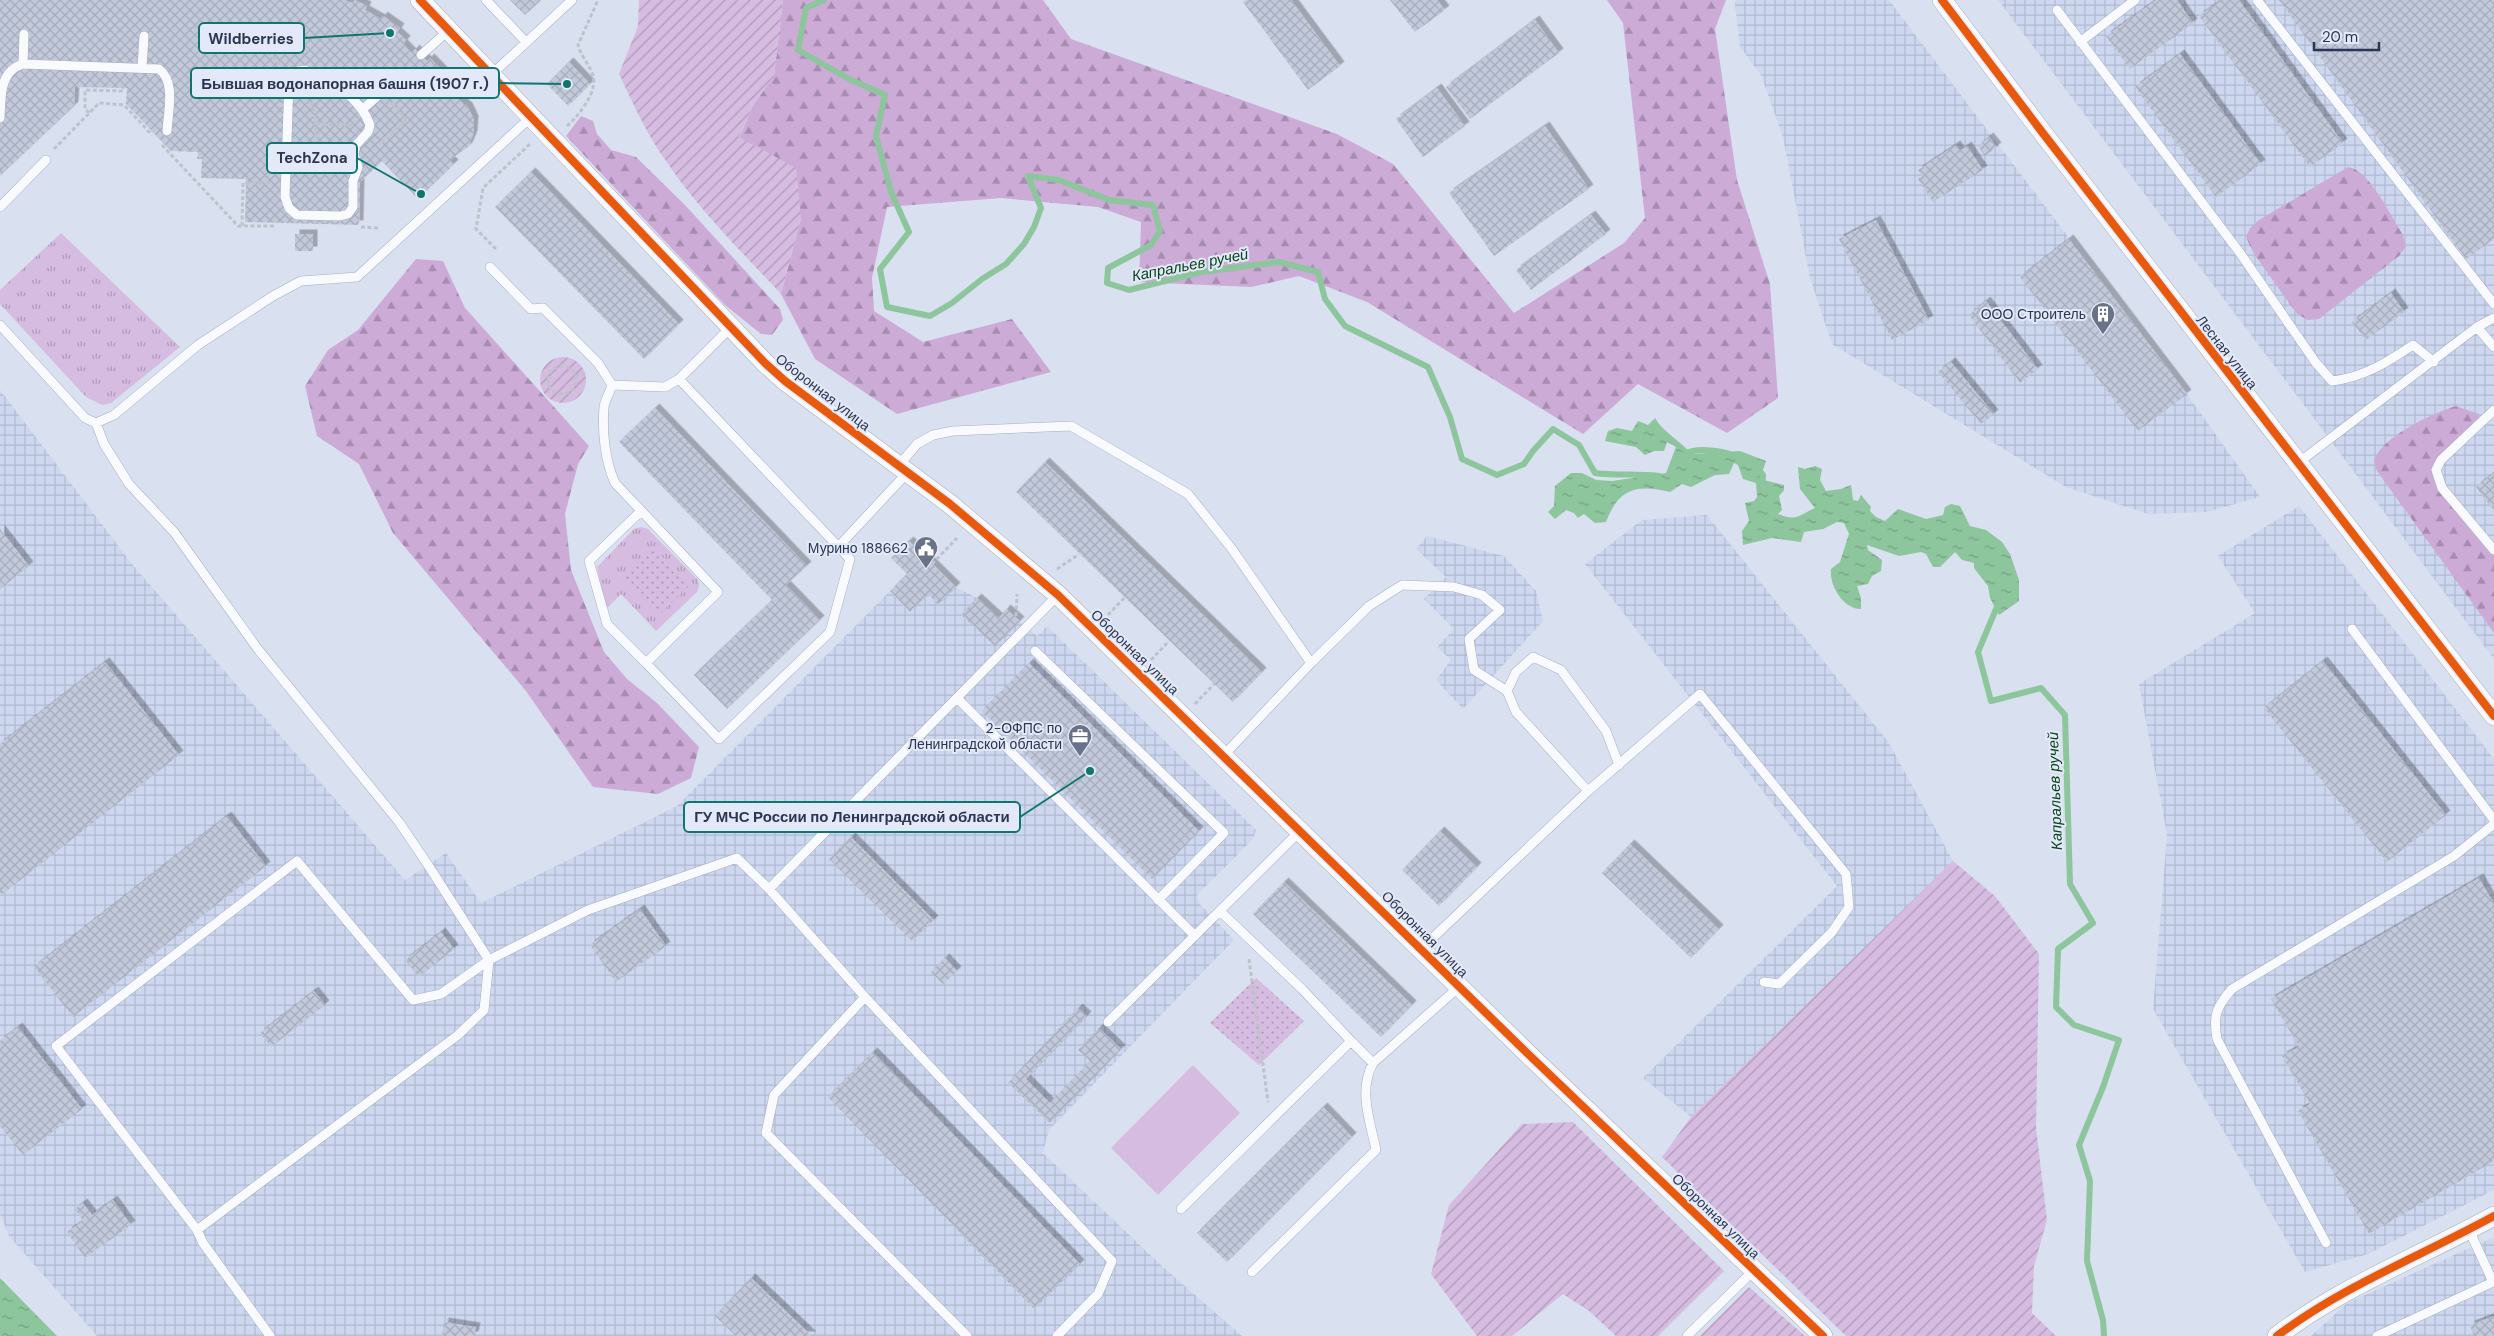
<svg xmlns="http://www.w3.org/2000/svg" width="2494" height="1336" font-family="'DM Sans',sans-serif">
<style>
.industrial{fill:url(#industrial-grid)}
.grass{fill:url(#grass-tufts)}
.forest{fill:url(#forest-firs)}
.park{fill:url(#park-dots)}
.garden{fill:url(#garden-furrows)}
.pitch{fill:#d6bce0}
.water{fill:url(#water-ripples)}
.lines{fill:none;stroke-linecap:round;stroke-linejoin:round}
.stream{stroke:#8dc59c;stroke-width:6}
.building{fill:url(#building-cross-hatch);filter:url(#shadow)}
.lane-casing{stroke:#a6aec2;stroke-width:10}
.street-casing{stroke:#a6aec2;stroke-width:20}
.path{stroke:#bec2ca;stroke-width:3;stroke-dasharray:4 2.5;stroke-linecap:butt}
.lane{stroke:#f9fafd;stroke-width:9}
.street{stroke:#f9fafd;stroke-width:19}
.cycleway-casing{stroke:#e3e9f8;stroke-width:11}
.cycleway{stroke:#e8590c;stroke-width:8}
.labels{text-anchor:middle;stroke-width:4;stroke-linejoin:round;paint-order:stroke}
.poi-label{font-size:14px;fill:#2b3652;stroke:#e3e9f8;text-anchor:end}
.street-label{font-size:14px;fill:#2b3652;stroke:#e3e9f8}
.water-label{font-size:15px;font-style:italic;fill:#0a441a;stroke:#e3e9f8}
.leader{fill:none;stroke:#0f766e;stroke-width:2}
.callout-dot{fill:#0f766e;stroke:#e3e9f8;stroke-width:2}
.callout{fill:#e3e9f8;stroke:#0f766e;stroke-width:2}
.callout-label{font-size:15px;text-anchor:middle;font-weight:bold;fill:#2b3652}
</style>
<defs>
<pattern id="industrial-grid" width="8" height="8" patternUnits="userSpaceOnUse" patternTransform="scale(1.25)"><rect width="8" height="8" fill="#cdd8f0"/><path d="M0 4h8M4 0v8" fill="none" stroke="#b0bad0"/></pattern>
<pattern id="grass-tufts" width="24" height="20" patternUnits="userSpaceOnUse" patternTransform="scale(1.25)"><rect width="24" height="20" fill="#d6bce0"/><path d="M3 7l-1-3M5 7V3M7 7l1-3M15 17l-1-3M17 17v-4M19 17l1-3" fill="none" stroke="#ae9ab8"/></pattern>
<pattern id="forest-firs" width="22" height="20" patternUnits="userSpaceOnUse" patternTransform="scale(1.25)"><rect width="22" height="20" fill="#cdabd7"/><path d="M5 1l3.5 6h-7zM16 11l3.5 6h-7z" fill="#a78cb1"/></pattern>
<pattern id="park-dots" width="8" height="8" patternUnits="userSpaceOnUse" patternTransform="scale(1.25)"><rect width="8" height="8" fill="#d6bce0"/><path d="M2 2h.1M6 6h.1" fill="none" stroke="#ae9ab8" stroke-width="1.8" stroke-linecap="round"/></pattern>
<pattern id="garden-furrows" width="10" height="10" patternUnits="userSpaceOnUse" patternTransform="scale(1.25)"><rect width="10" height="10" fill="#d6bce0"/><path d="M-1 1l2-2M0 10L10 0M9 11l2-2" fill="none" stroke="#ae9ab8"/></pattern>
<pattern id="water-ripples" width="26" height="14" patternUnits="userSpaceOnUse" patternTransform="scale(1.25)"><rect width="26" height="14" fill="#8dc59c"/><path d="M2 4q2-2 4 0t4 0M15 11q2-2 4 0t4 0" fill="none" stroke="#73a182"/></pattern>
<pattern id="building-cross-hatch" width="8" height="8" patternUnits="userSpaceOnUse" patternTransform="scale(1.25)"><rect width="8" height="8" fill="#c2c9da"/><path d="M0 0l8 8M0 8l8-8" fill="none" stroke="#a7adbd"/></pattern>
<filter id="shadow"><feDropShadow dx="4.5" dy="-4.5" stdDeviation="0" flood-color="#0004"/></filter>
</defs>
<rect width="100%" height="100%" fill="#d9e0f0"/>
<path class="industrial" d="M1737 0H1889L2187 394 2260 497 2207 512 2148 514 2066 487 1832 344 1810 278 1783 137 1761 75 1740 47 1735 3Z
M1998 0H2494V659L2322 429Z
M0 390 132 564 405 880 446 853 481 903 677 806 890 591 910 612 928 594 938 604 956 587 977 598 999 617 1006 609 1037 636 1047 626 1256 830 1253 839 1197 895 1199 903 1234 940 1049 1130 1043 1153 1163 1267 1242 1336H97L9 1236 0 1214Z
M2299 506 2494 759V1190L2368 1254 2305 1272 2153 1009 2167 835 2139 684 2255 613 2218 556Z
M1707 515 1889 743 1953 861 1691 1117 1643 1078 1837 886 1585 564 1642 520Z
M1427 536 1504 556 1536 591 1543 621 1463 709 1436 680 1451 660 1437 647 1454 629 1424 599 1446 577 1416 549Z
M2494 1237V1336H2311L2347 1303Z"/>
<path class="grass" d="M61 233 180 347 111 403 102 405 86 397 0 304V290Z
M641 527 648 529 698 580 699 586 697 592 656 631 621 594 606 609 597 567 634 529Z"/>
<path class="forest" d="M783 0H1043L1071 39 1337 134 1393 164 1514 313 1624 243 1645 218 1623 23 1607 0H1726L1715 29 1737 180 1770 284 1778 398 1727 433 1638 384 1583 434 1367 302 1299 276 1251 287 1139 282 1141 222 1098 207 1001 198 887 207 872 278 874 311 923 342 1012 319 1051 372 897 414 815 359 781 294 801 218 739 138 754 104 774 76Z
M581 116 593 121 597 134 611 150 636 157 685 205 780 309 783 320 772 335 761 334 725 305 566 136Z
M2348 167C2369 169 2392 218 2403 235L2406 246 2399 256 2319 319 2308 320 2297 314 2254 254 2246 237 2250 228 2259 220Z
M416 259 443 261 465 308 589 446 578 464 565 514 571 570 604 652 627 679 657 703 699 747 691 778 658 794 593 787 526 691 393 533 359 464 317 436 305 386 328 350 358 330Z
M2456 406 2479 414 2480 421 2434 475 2494 552V633L2377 471 2374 463C2378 438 2433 413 2456 406Z"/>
<path class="park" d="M653 547 690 585 659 615 622 577Z
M1256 978 1304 1021 1259 1065 1210 1023Z"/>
<path class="garden" d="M639 0H783L774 76 754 104 739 137 796 168 801 218 781 294C741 251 699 210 666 161 647 135 633 103 619 74L638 26Z
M540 380a23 23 0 1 1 46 0a23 23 0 1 1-46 0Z
M1953 861 1995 896 2039 954 2036 1128 2047 1220 2034 1266 2032 1313 2056 1336H1846L1662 1157 1691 1117Z
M1573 1122 1724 1271 1658 1336H1616L1589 1311 1563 1294 1512 1336H1477L1431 1274 1449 1205 1522 1124Z
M1749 1287 1805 1336H1700Z"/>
<path class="pitch" d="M1193 1065 1240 1113 1158 1195 1111 1148Z"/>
<path class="water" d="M1655 418C1661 430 1681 442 1692 454L1740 451 1766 461 1760 479 1784 485V490L1779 496 1782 510 1778 514C1797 522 1799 515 1815 508L1800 489 1798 467 1805 469 1815 466 1822 469 1820 480 1826 491 1841 489 1851 485 1853 500 1858 501 1861 495 1871 507 1870 511 1876 517 1885 521 1898 509 1926 519 1943 515 1945 507 1951 504 1960 506 1970 526 1986 530 2002 542 2010 554 2019 580V601L1999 615 1990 598 1988 586 1974 568V563L1962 560 1955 552 1940 567H1933L1926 554 1921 552 1899 556 1867 545 1868 550 1882 560 1881 571 1872 576 1868 584 1857 586 1861 598V609C1843 609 1829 585 1831 569L1840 562 1847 540 1849 534 1844 523 1837 522 1823 529 1804 532 1801 542 1772 538 1743 545 1742 531 1749 521 1745 503 1754 501 1757 497 1756 483 1743 479 1738 465 1734 463 1729 474 1715 475 1691 487 1682 484 1670 492C1636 484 1619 488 1606 522L1595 523 1584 514 1578 518 1574 513 1566 510 1555 519 1548 512 1554 506 1555 486 1571 473H1582L1596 480 1612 481 1666 473 1676 447 1667 442 1664 451H1654L1645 455 1636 447 1605 441 1608 431 1617 428 1632 431 1638 421 1648 425Z
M0 1278 57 1336H0Z"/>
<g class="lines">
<path class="stream" d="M824 0 806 8 798 50 849 79 885 95 876 136 891 192 909 232 880 269 887 307 930 316 952 303 982 279 1006 264 1024 244 1034 227 1041 208 1028 176 1059 180 1109 200 1153 205 1160 231 1151 245 1108 268 1107 283 1129 290 1201 272 1279 262 1318 272 1325 299 1345 326 1428 367 1450 417 1462 459 1497 475 1524 464 1533 451 1553 429 1579 445 1595 473C1617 476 1637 473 1659 476
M1683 455C1695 447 1719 450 1733 455
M1757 468 1763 475 1762 488
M1999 602 1978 652 1991 701 2041 688 2065 715 2070 884 2093 923 2058 949 2056 1007 2074 1025 2119 1040 2103 1087 2079 1145 2090 1181 2087 1261 2103 1320 2104 1336"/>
</g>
<path class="building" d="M0 0H344L352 3 355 0 367 6 365 10 381 19 383 16 400 28 397 32 406 40 403 44 412 53 415 49 427 61 430 58 458 87 451 94 468 107 474 120 473 135 468 147 450 160 454 164 418 199 382 161 360 182 359 225 245 222 246 179 201 178 202 159H197L198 152 171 151 126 104 127 88 75 87 74 106 0 176Z
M510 0H541L525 15Z
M1246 0H1291L1340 66 1308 90 1243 2Z
M1390 0H1437L1445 10 1415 32Z
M2156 0H2177L2193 23 2130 69 2106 36Z
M2221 0H2239L2343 143 2310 167 2199 16Z
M2279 0H2494V239L2466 259Z
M1535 20 1559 53 1470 119 1446 87Z
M2180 54 2261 164 2216 197 2135 87Z
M569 62 590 84 568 106 547 84Z
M1437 88 1465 126 1423 157 1396 119Z
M1545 126 1589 189 1494 256 1449 193Z
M1989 137 1997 147 1985 156 1978 146Z
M1956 145 1960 151 1967 146 1983 170 1933 202 1918 179 1922 176 1918 170Z
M531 172 679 324 644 359 495 207Z
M1591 215 1606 234 1531 290 1516 270Z
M1876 220 1929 320 1892 340 1839 239Z
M295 234H313V251H295Z
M2069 239 2187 394 2138 431 2020 277Z
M2391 293 2404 312 2366 340 2352 322Z
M1986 301 2038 369 2020 383 1969 315Z
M1951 362 1994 414 1981 424 1938 372Z
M655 408 807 566 786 585 820 620 727 709 694 675 772 600 619 442Z
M1045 462 1262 672 1233 702 1016 492Z
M2494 473V511L2476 487Z
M0 529 29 566 0 589Z
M909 541 956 587 938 605 928 594 910 612 890 591 907 574 891 558Z
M977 598 999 618 1006 609 1020 621 995 646 961 615Z
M2323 661 2446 815 2387 862 2264 708Z
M105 662 179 755 0 896V744Z
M1029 663 1199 831 1152 879 982 711Z
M227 816 266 866 73 1017 34 967Z
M1440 831 1477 867 1439 906 1402 870Z
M851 837 934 920 912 941 829 859Z
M1630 844 1719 929 1691 958 1602 873Z
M2479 878 2494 904V1161L2369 1234 2298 1111 2310 1104 2282 1056 2299 1047 2271 999Z
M1284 882 1412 1005 1381 1037 1253 914Z
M640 909 666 946 616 982 590 945Z
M441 932 454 949 419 977 405 960Z
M945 958 957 971 943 984 931 972Z
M314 991 325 1005 271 1047 260 1033Z
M1078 1008 1087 1016 1026 1079 1050 1103 1090 1061 1078 1050 1099 1028 1121 1049 1050 1123 1008 1083Z
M18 1027 82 1109 23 1155 0 1126V1041Z
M873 1052 1080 1264 1034 1309 828 1097Z
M1323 1107 1352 1137 1227 1262 1197 1233Z
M113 1200 131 1225 85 1258 67 1232 83 1221 75 1209 83 1203 92 1215Z
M751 1278 812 1336H736L715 1316Z
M2494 1316V1336H2474L2470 1325Z
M444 1322 476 1327 474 1336H442Z"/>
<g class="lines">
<g class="lane-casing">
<path id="lane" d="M486 0 526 42
M2257 0 2494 304
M2057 10 2240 253 2316 363 2332 381C2364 377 2386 363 2413 345L2434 362
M2080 42 2135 0
M421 55 448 31
M23 64 24 34
M142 68 144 36
M305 70C330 77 361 99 370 125L368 132 356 145 354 154 358 167 353 181V207L348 214 340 216 297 215 289 208 285 197 289 81 298 71Z
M491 75 572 0
M362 110 384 90
M0 118C1 94 0 71 23 64L159 69C176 82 168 111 167 131
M0 207 46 160
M490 267 531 309 543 308 598 363 612 385
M0 325 85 418 96 423 104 444 129 484 174 532 257 648 399 822 428 865 489 960 484 1010 458 1035 197 1230 203 1243 270 1336
M2477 327 2494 347
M612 385C610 392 605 400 604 407 602 432 605 461 615 483L718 592 646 663 719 739 830 632 850 559 679 379
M612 385 665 387 679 379 730 328
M2494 410 2441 460 2436 470 2442 488 2494 550
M96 423 114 415 198 345 273 296 301 281 357 277 530 118
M2298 463 2477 327 2494 318
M899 465 917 444 933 435 953 431 1071 426 1188 494 1232 549 1311 663
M641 511 589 561 607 624 646 663
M838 547 908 472
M2352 629 2494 820
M1035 651 1224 833 1158 900
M958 699 1195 936
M1224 755 1311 663 1369 606 1402 585 1454 587 1482 595 1500 610 1469 639 1474 670 1507 691
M1588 791 1516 712 1507 691 1516 672 1533 657 1561 670 1606 731 1619 765
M769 889 865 997 1112 1261 1098 1294 1057 1336
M1220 911 1302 989 1351 1041
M1422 948 1588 791 1700 694 1846 874 1849 907 1832 932 1779 984 1764 982
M865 997 774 1095 766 1133 967 1336
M1108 1022 1301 830
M1181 1209 1351 1041 1373 1063 1460 986
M197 1230 56 1046 297 861 413 1000 441 994 489 960 588 910 737 858 769 889 1058 595
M2326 1243 2217 1039C2213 1016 2216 1007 2232 989L2454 856 2494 824
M1252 1272 1376 1150C1370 1120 1358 1091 1373 1063
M1687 1336 1754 1270
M2377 1336 2493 1282 2469 1230"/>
</g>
<g class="street-casing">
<path id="street" d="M420 0 765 363 785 381 950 504 1058 595 1526 1052 1823 1336
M1942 0 2042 132 2494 716
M2277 1336C2343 1286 2421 1256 2494 1216"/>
</g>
<path class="path" d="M259 43 283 67
M312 89V106L316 124V166
M89 113 85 109V90L123 91V82
M316 124 355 125
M567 126C579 115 600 90 592 73 588 63 581 56 578 45L598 0
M381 143 406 119 392 103
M162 145 238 226H276
M54 149 99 103 124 105 152 135
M301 165 343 166
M242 226 243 183H271
M361 227 378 228
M496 249 476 229 483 188 530 144
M548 380a14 14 0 1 1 28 0a14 14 0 1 1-28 0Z
M575 376 587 373
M932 564 957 538
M1057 569 1079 554
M1108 615 1125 597
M1016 616 1017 594
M1151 660 1169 641
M1195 704 1214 684
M1249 959 1268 1102"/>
<use href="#lane" class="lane"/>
<use href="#street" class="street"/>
<g class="cycleway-casing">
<path id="cycleway" d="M420 0 765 363 785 381 950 504 1058 595 1526 1052 1823 1336
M1942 0 2042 132 2494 716
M2277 1336C2343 1286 2421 1256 2494 1216"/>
</g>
<use href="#cycleway" class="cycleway"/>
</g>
<defs>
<g id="building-pin" transform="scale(1.25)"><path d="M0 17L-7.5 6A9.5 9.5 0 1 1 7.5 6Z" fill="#687289" stroke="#e3e9f8"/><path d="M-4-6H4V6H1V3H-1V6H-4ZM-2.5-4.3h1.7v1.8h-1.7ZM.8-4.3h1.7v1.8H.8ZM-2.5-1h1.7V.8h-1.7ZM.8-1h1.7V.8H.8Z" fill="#fff"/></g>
<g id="civic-pin" transform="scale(1.25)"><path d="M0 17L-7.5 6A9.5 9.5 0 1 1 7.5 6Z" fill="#687289" stroke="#e3e9f8"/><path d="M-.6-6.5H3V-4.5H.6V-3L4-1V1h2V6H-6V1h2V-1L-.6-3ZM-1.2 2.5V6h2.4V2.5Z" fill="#fff"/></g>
<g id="office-pin" transform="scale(1.25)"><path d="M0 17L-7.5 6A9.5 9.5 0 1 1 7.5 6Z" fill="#687289" stroke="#e3e9f8"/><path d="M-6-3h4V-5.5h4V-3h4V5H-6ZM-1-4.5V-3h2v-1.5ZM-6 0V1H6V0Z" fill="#fff"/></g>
</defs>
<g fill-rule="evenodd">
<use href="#building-pin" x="2103" y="314"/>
<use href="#civic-pin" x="926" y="548"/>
<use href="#office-pin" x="1080" y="736"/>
</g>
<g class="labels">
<g class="poi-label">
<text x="2086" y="319">ООО Строитель</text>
<text x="908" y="553">Мурино 188662</text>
<text x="1062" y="733">2-ОФПС по<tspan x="1062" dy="16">Ленинградской области</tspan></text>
</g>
<g class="street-label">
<text transform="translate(2227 352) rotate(52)" y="5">Лесная улица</text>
<text transform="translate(823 392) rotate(38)" y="5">Оборонная улица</text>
<text transform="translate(1135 652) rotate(44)" y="5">Оборонная улица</text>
<text transform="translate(1425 934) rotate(45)" y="5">Оборонная улица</text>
<text transform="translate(1716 1216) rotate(44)" y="5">Оборонная улица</text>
</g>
<g class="water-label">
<text transform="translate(1190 265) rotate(-11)" y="5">Капральев ручей</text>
<text transform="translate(2055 791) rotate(-92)" y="5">Капральев ручей</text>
</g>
</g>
<path class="leader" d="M390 33L304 38M567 84L499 83M421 194L357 158M1090 771L1020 817"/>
<g class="callout-dot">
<circle cx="390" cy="33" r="5"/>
<circle cx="567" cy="84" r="5"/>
<circle cx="421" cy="194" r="5"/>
<circle cx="1090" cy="771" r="5"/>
</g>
<g class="callout">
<rect x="199" y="23" width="105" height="30" rx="5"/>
<rect x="191" y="68" width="308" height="30" rx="5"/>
<rect x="267" y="143" width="90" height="30" rx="5"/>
<rect x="684" y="802" width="336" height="30" rx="5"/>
</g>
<g class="callout-label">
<text x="251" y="44">Wildberries</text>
<text x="345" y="89">Бывшая водонапорная башня (1907 г.)</text>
<text x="312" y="163">TechZona</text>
<text x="852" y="822">ГУ МЧС России по Ленинградской области</text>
</g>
<path d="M2314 42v8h65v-8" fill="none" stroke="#2b3652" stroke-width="2.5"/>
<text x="2322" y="42" font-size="15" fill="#2b3652" stroke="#e3e9f8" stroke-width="4" paint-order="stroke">20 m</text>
</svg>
